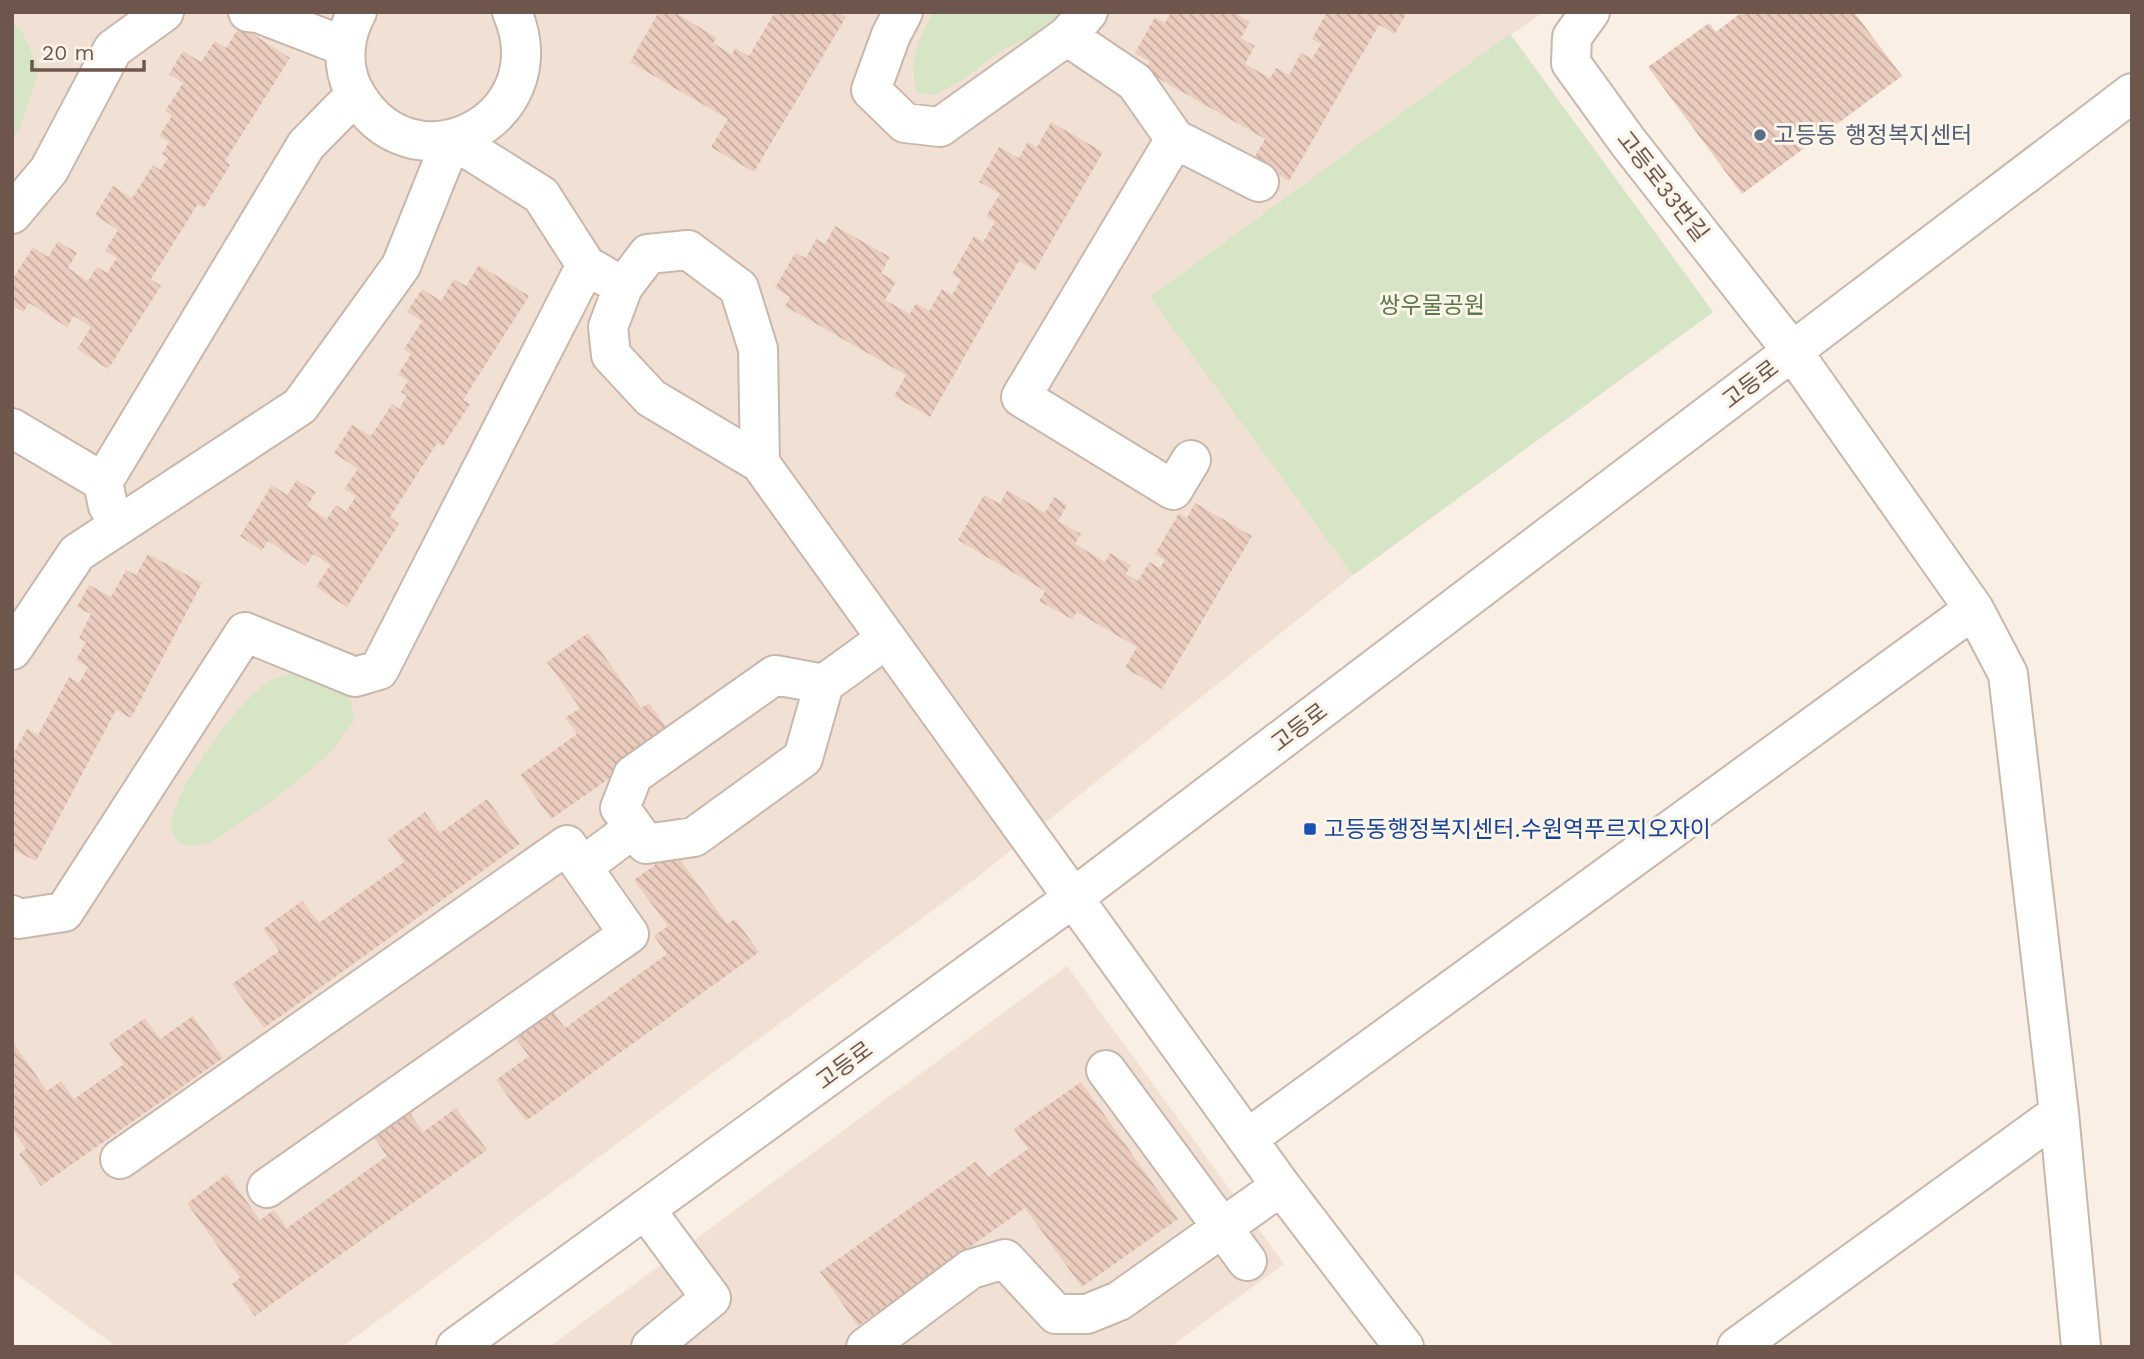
<svg xmlns="http://www.w3.org/2000/svg" width="2144" height="1359" font-family="'Work Sans','Noto Sans KR',sans-serif">
<style>
.residential{fill:#f0e1d4}
.green{fill:#d5e5c5}
.building{fill:url(#building-back-hatch)}
.lines{fill:none;stroke-linecap:round;stroke-linejoin:round}
.minor-casing{stroke:#c9b7ac;stroke-width:42}
.minor{stroke:#fff;stroke-width:38}
.service-dot{fill:#5c6f8a;stroke:#fdf4ea;stroke-width:2.5}
.transit-dot{fill:#1a4fb4;stroke:#fdf4ea;stroke-width:2.5}
.labels{text-anchor:middle;stroke-width:6;stroke-linejoin:round;paint-order:stroke}
.service-label{font-size:23px;fill:#4e5e75;stroke:#fdf4ea;text-anchor:start}
.street-label{font-size:23px;fill:#6f564d;stroke:#fdf4ea}
.park-label{font-size:23px;fill:#5b7949;stroke:#fdf4ea}
.transit-label{font-size:23px;fill:#164399;stroke:#fdf4ea;text-anchor:start}
</style>
<defs>
<pattern id="building-back-hatch" width="6" height="6" patternUnits="userSpaceOnUse" patternTransform="scale(1.75)"><rect width="6" height="6" fill="#ebcdbf"/><path d="M-1 5l2 2M0 0l6 6M5-1l2 2" fill="none" stroke="#c3a99d"/></pattern>
</defs>
<rect width="100%" height="100%" fill="#f9efe4"/>
<path class="residential" d="M12 12H1543L1511 35 1713 312 1353 575 975 879 342 1347H117L12 1271Z
M1067 966 1284 1264 1170 1347H549Z"/>
<path class="green" d="M933 12H1071L1050 29 1000 51 961 81 934 95 917 93C909 60 917 42 933 12Z
M12 22 22 31 39 70 20 127 12 139Z
M1510 34 1713 312 1353 575 1150 297Z
M305 671 341 684 352 705 354 720 329 754 276 798 210 843 193 846 180 844C177 840 172 835 172 830 167 796 239 700 268 682 278 676 293 674 305 671Z"/>
<path class="building" d="M659 12H674L717 38 713 43 732 55 735 48 749 56 775 12H843L842 15 846 17 754 172 711 147 728 119 630 62Z
M1171 12H1233L1250 22 1241 38 1255 46 1245 64 1270 78 1276 68 1289 75 1301 53 1312 59 1321 44 1312 39 1327 12H1407L1395 34 1379 25 1289 181 1253 160 1265 139 1144 70 1150 62 1135 53 1155 17 1165 23Z
M1742 12H1854L1902 76 1742 194 1648 67 1709 23 1716 32Z
M240 26 290 58 225 161 230 165 204 208 198 204 151 279 161 286 108 369 77 349 91 327 74 316 67 327 29 303 23 312 12 305V280L33 247 48 257 58 241 77 253 68 268 88 281 97 267 107 273 117 258 105 251 118 230 95 215 113 186 132 198 153 165 160 170 168 158 162 154 169 142 159 136 172 116 165 111 183 83 169 74 183 51 201 62 215 41 226 48Z
M1051 122 1103 152 1035 270 1019 261 930 417 894 396 906 375 785 306 790 297 775 288 795 253 806 258 816 239 825 244 835 226 890 257 881 273 896 282 885 300 910 314 916 303 929 311 942 289 952 295 961 280 952 274 974 236 983 242 995 222 986 216 1000 194 979 182 999 147 1019 158 1028 142 1037 147Z
M479 265 529 296 463 400 470 404 443 446 437 443 390 517 399 524 347 607 316 587 330 565 313 554 306 566 268 541 262 551 240 536 272 485 287 495 297 480 316 492 307 506 327 519 336 505 346 512 356 496 344 489 358 469 334 453 352 425 371 436 392 404 399 409 407 396 401 392 408 381 398 374 411 354 404 349 422 321 407 312 422 289 441 301 454 279 466 286Z
M1007 490 1045 513 1054 497 1067 505 1058 521 1081 534 1075 544 1105 562 1110 553 1131 565 1126 574 1138 581 1149 562 1160 568 1165 560 1155 554 1179 513 1187 518 1195 503 1252 536 1162 689 1125 668 1137 647 1077 612 1072 619 1039 601 1045 591 958 540 984 495 1000 504Z
M148 554 202 583 131 718 116 710 36 861 12 849V756L27 729 38 735 69 677 79 683 88 667 76 660 86 642 79 638 91 614 77 607 89 585 111 597 126 570 136 575Z
M588 633 641 708 649 703 672 735 551 819 520 775 577 734 565 718 580 708 547 662Z
M487 799 520 844 264 1028 232 984 279 951 263 929 302 901 319 923 404 862 388 839 425 812 440 833Z
M674 851 727 924 735 919 759 952 526 1121 496 1080 529 1056 513 1035 550 1008 565 1028 667 954 654 936 668 926 634 880Z
M193 1016 223 1058 41 1186 19 1154 26 1149 12 1129V1047L15 1045 47 1091 61 1081 74 1099 124 1064 109 1043 145 1018 160 1039Z
M1081 1082 1178 1219 1082 1287 1025 1208 858 1326 820 1272 976 1161 988 1177 1028 1149 1014 1129Z
M456 1108 487 1150 255 1316 232 1284 240 1278 187 1203 227 1174 260 1220 274 1210 287 1228 387 1156 373 1136 408 1110 423 1132Z"/>
<g class="lines">
<g class="minor-casing">
<path id="minor" d="M248 12 258 13 346 47
M357 12C344 35 341 65 353 89 408 196 559 122 512 12
M903 12 891 35 871 90 905 123 940 127 1067 36 1135 82 1175 139
M1590 12 1572 37 1571 63 1628 142 1793 352 1974 609 2008 674 2059 1113 2081 1347
M1067 36 1088 12
M12 214 49 170 113 49 164 12
M12 428 103 482 108 506
M1191 460 1173 490 1021 397 1175 139 1259 182
M760 463 758 349 739 288 688 250 648 254 623 287 608 327 611 355 651 398 760 463 1281 1186 1404 1347
M103 482 306 145 356 94
M12 650 77 553 300 406 401 266 452 139 541 195 586 265
M824 684 775 675 633 775 620 808 646 844 694 837 803 758 824 684 886 639
M12 915 18 919 64 912 245 632 355 677 379 670 586 265 623 287
M1106 1070 1247 1261
M1247 1139 1974 609
M120 1159 567 845 582 867 634 828
M267 1188 629 934 582 867
M645 1209 711 1298 651 1347
M456 1347 1073 898 2132 93
M866 1347 971 1269 1005 1259 1056 1314H1087L1119 1301 1281 1186
M1737 1347 2059 1113"/>
</g>
<use href="#minor" class="minor"/>
</g>
<circle class="service-dot" cx="1760" cy="135" r="7"/>
<rect class="transit-dot" x="1303" y="822" width="14" height="14" rx="3.5"/>
<g class="labels">
<g class="service-label">
<text x="1774" y="143">고등동 행정복지센터</text>
</g>
<g class="street-label">
<text transform="translate(1663 186) rotate(52)" y="8">고등로33번길</text>
<text transform="translate(1750 384) rotate(-37)" y="8">고등로</text>
<text transform="translate(1299 727) rotate(-37)" y="8">고등로</text>
<text transform="translate(844 1065) rotate(-36)" y="8">고등로</text>
</g>
<g class="park-label">
<text x="1432" y="313">쌍우물공원</text>
</g>
<g class="transit-label">
<text x="1324" y="837">고등동행정복지센터.수원역푸르지오자이</text>
</g>
</g>
<rect width="2144" height="1359" fill="none" stroke="#6f564d" stroke-width="28"/>
<path d="M32 60v10h112v-10" fill="none" stroke="#6f564d" stroke-width="3.5"/>
<text x="42" y="60" font-size="21" fill="#6f564d" stroke="#fdf4ea" stroke-width="5" paint-order="stroke">20 m</text>
</svg>
